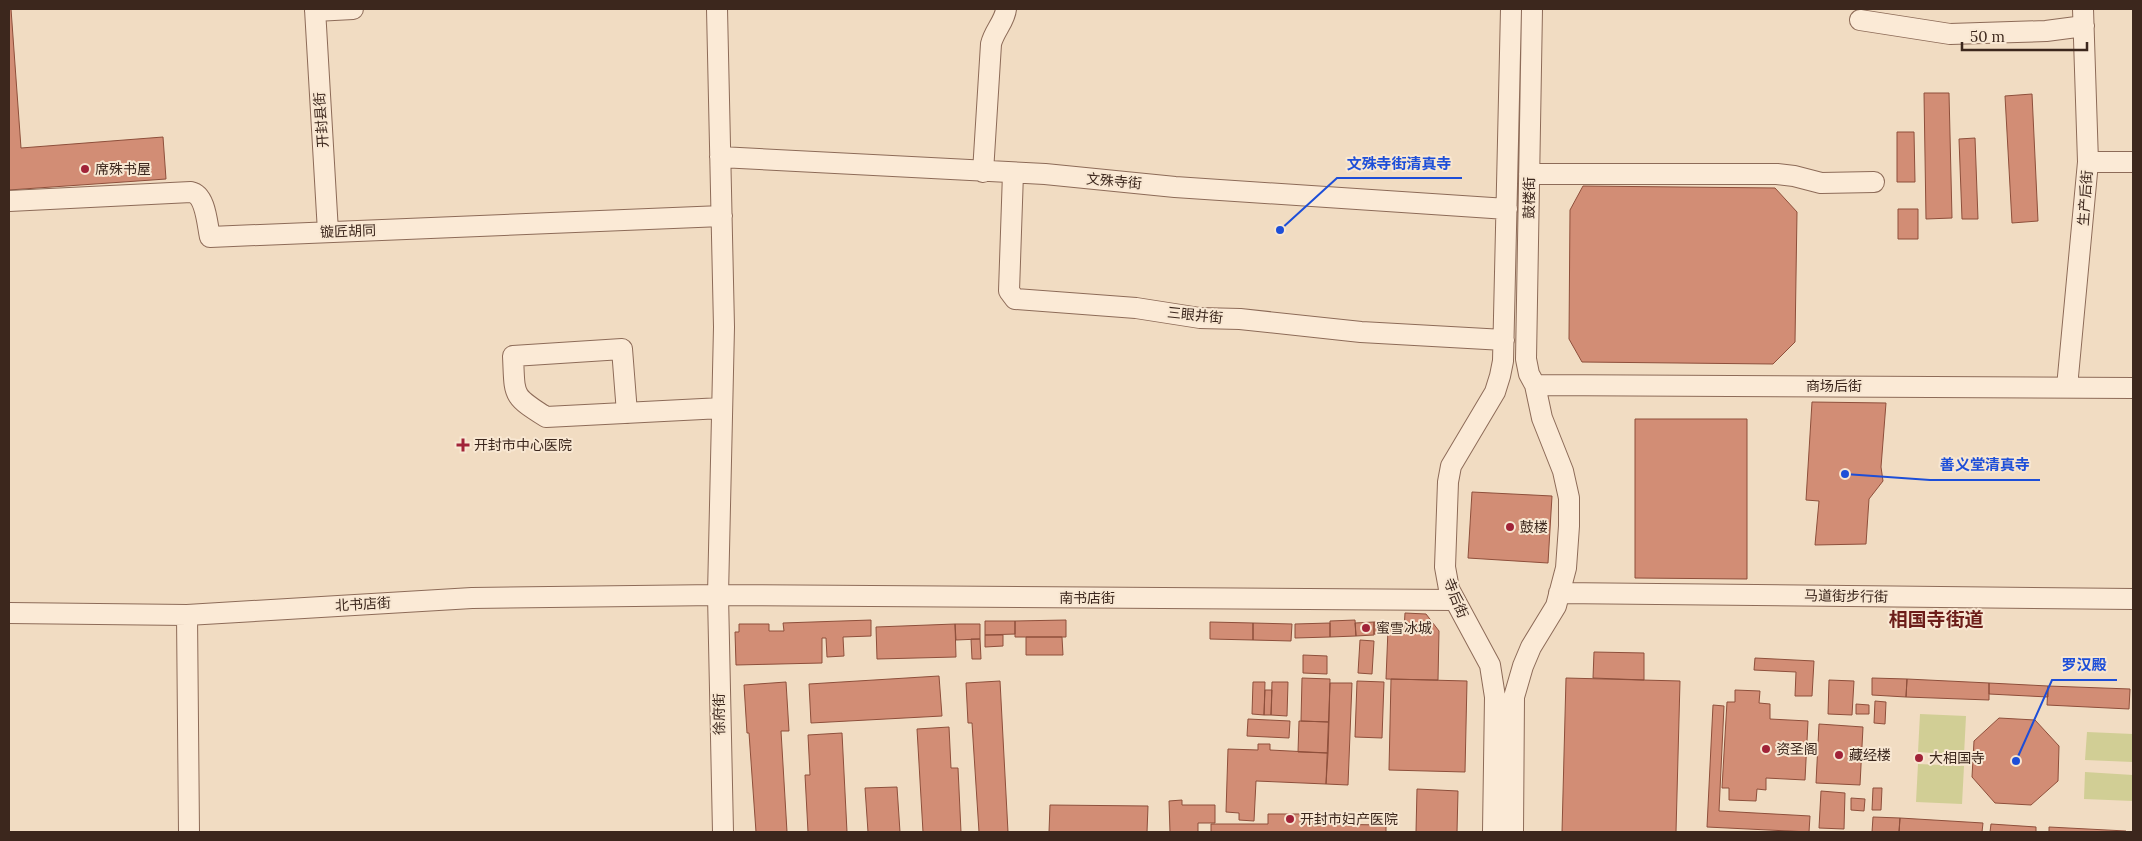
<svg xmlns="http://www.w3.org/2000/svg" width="2142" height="841" font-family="Lora,'Noto Sans SC',serif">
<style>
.green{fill:#d1ce95}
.building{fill:#d28d75;stroke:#8e4f3b}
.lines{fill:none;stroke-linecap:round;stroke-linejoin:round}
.minor-casing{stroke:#8d6b58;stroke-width:22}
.minor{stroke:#fbead6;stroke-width:20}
.poi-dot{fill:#a12338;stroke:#f8e7d2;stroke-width:2}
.labels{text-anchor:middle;stroke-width:4;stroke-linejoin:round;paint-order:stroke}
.street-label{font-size:14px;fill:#3c271d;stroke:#f8e7d2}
.poi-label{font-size:14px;fill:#3c271d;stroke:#f8e7d2;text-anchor:start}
.district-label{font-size:19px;font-weight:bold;fill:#6c1d19;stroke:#f8e7d2}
.leader{fill:none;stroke:#1d4ed8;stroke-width:2}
.callout-dot{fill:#1d4ed8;stroke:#f8e7d2;stroke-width:2}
.callout-label{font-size:15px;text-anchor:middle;font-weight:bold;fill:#1d4ed8;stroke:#f8e7d2;stroke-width:4;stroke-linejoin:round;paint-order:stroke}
</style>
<rect width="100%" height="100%" fill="#f1dcc2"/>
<path class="green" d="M1920 714 1966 716 1964 755 1918 752Z
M2087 732 2133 734V762L2085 760Z
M1918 764 1964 766 1962 804 1916 802Z
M2085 772 2133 775V801L2084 799Z"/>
<path class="building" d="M9 9H11L21 148 163 137 166 179 9 190Z
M1924 93H1949L1952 218 1926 219Z
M2032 94 2038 221 2012 223 2005 96Z
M1897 132H1914L1915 182H1897Z
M1975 138 1978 219H1962L1959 139Z
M1583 186 1775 188 1797 212 1795 342 1773 364 1582 362 1569 339 1570 210Z
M1898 209H1918V239H1898Z
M1812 402 1886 403 1881 467 1883 481 1869 499 1866 544 1815 545 1819 501 1806 500Z
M1635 419H1747V579L1635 578Z
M1472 492 1552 496 1548 563 1468 558Z
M1405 613 1426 614 1439 631 1438 680 1386 679 1388 629 1404 630Z
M871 620V636L843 637 844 656 827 657 826 638H822V663L736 665 735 632H739V624H769V631H784L783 623Z
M1066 620V637H1015V621Z
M1355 620 1356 636 1330 637V621Z
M985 621H1015V634L985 635Z
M1210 622 1253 623V640L1210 639Z
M1374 622H1385L1386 633 1374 634Z
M1374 622V635L1356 636 1355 623Z
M1253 623 1292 624 1291 641 1253 640Z
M1330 623V637L1295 638V624Z
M955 624H980V639L956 640Z
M955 624 956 657 877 659 876 627Z
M985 635H1003V646L985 647Z
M1026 637H1062L1063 655H1026Z
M971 639H980L981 659H972Z
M1360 640 1374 641 1372 674 1358 673Z
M1594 652 1644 653V680L1593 678Z
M1303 655 1327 656V674L1303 673Z
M1755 658 1814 661 1812 696H1795L1796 672 1754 670Z
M939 676 942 716 811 723 809 684Z
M1302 678 1330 679 1329 722 1301 721Z
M1566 678 1680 681 1676 832H1562Z
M1872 678 1907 679 1906 697 1872 695Z
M1391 679 1467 681 1465 772 1389 770Z
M1907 679 1989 683V700L1906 697Z
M1829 680 1854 681 1852 715 1828 714Z
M1000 681 1008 832H979L972 723H968L966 683Z
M1357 681 1384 682 1382 738 1355 737Z
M786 682 789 731H781L787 832H756L749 733H747L744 685Z
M1253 682H1265L1264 715 1252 714Z
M1272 682H1288L1287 716 1271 715Z
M1330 683H1352L1348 785 1326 784Z
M1989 683 2048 686V697L1989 694Z
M2048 686 2130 689 2129 709 2047 705Z
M1265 690H1272L1271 715H1264Z
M1735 690 1760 691 1759 703 1770 704V719L1808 721 1805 780 1766 778V790L1757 789 1756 801 1729 800V788H1722L1727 702H1735Z
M1875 701 1886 702 1885 724 1874 723Z
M1856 704 1869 705V714H1856Z
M1713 705 1724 706 1719 811 1810 816 1809 832 1707 827Z
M1999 718 2035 720 2059 746 2058 781 2031 805 1995 803 1972 777 1974 741Z
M1248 719 1290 721 1289 738 1247 736Z
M1299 721 1329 722 1328 753 1298 752Z
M1819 724 1863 727 1860 785 1816 783Z
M949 727 951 768H958L961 832H923L917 729Z
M842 733 847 832H808L805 775H810L808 735Z
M1258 744H1270V750L1328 753 1326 784 1256 781 1254 821 1239 820V813L1226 812 1228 749 1258 750Z
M897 787 900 832H868L865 788Z
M1873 788H1882L1881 810H1872Z
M1417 789 1458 791 1457 832H1416Z
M1821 791 1845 793 1844 829 1819 828Z
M1851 798 1865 799 1864 811 1851 810Z
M1182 800V805H1215V823H1198V832H1170L1169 801Z
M1050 805 1148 806 1147 832H1049Z
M1268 814H1312V824L1386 825V832H1211V824H1268Z
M1873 817 1900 818 1899 832H1872Z
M1900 818 1983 823 1982 832H1899Z
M1991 824 2036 827V832H1990Z
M2049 827 2126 831V832H2049Z"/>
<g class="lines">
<g class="minor-casing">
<path id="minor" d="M315 9 328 232
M717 9 724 327 718 595 723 832
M315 11 353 9
M1860 20 1950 34 2046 31 2084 26
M720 157 1045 174 1175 187 1507 209
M2088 162H2133
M983 172 991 44C994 31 1005 21 1006 9
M1013 173 1009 291 1015 299 1136 308 1200 318 1240 319 1361 332 1504 340
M1529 174H1777L1794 176 1821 183 1874 182
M9 201 191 192C206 195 207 224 210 237L722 216
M1535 385 2133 388
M2067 387 2088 162 2083 9
M627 413 622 349 513 356C515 396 511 395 546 417L722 408
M1559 593 2133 599
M9 613 187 615 472 598 718 595 1455 600
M187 615 189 832
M1493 832 1495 697 1490 665 1449 589 1445 567 1448 482 1451 466 1495 392 1500 376 1503 361 1511 9
M1513 832 1514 697 1523 666 1531 647 1556 606 1566 568 1569 526V498L1563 471 1542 418 1535 385 1529 374 1526 359 1532 9"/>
</g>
<use href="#minor" class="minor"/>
</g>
<g class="poi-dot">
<circle cx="85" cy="169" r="5"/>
<path d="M460.5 437.5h5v5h5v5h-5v5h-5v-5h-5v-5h5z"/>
<circle cx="1510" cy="527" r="5"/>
<circle cx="1366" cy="628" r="5"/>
<circle cx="1766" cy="749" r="5"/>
<circle cx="1839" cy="755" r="5"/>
<circle cx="1919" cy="758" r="5"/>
<circle cx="1290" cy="819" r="5"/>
</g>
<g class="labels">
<g class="street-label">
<text transform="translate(321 120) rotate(-94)" y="5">开封县街</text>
<text transform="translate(1114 181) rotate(5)" y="5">文殊寺街</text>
<text transform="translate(1529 198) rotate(-89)" y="5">鼓楼街</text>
<text transform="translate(2085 198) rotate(-86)" y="5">生产后街</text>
<text transform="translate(348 231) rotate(-2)" y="5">镟匠胡同</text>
<text transform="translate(1195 315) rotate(6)" y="5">三眼井街</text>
<text x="1834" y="391">商场后街</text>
<text transform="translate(1846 596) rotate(1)" y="5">马道街步行街</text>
<text x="1087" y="603">南书店街</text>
<text transform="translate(1456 598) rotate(68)" y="5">寺后街</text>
<text transform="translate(363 604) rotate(-3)" y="5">北书店街</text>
<text transform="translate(719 714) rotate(-91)" y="5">徐府街</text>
</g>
<g class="poi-label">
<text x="95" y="174">席殊书屋</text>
<text x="474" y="450">开封市中心医院</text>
<text x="1520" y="532">鼓楼</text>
<text x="1376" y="633">蜜雪冰城</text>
<text x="1776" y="754">资圣阁</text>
<text x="1849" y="760">藏经楼</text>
<text x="1929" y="763">大相国寺</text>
<text x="1300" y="824">开封市妇产医院</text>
</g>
<g class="district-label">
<text x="1936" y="626">相国寺街道</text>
</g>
</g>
<path class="leader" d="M1280 230L1337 178H1462M1845 474L1930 480H2040M2016 761L2052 680H2117"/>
<g class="callout-dot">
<circle cx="1280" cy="230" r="5"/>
<circle cx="1845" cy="474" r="5"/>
<circle cx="2016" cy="761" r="5"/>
</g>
<g class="callout-label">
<text x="1399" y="169">文殊寺街清真寺</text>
<text x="1985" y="470">善义堂清真寺</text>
<text x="2084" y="670">罗汉殿</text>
</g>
<rect width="2142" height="841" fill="none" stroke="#3c271d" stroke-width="20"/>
<path d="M1962 42v8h125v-8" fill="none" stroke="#3c271d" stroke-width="2.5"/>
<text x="1970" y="42" font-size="15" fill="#3c271d" stroke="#f8e7d2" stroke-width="4" paint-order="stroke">50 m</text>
</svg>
